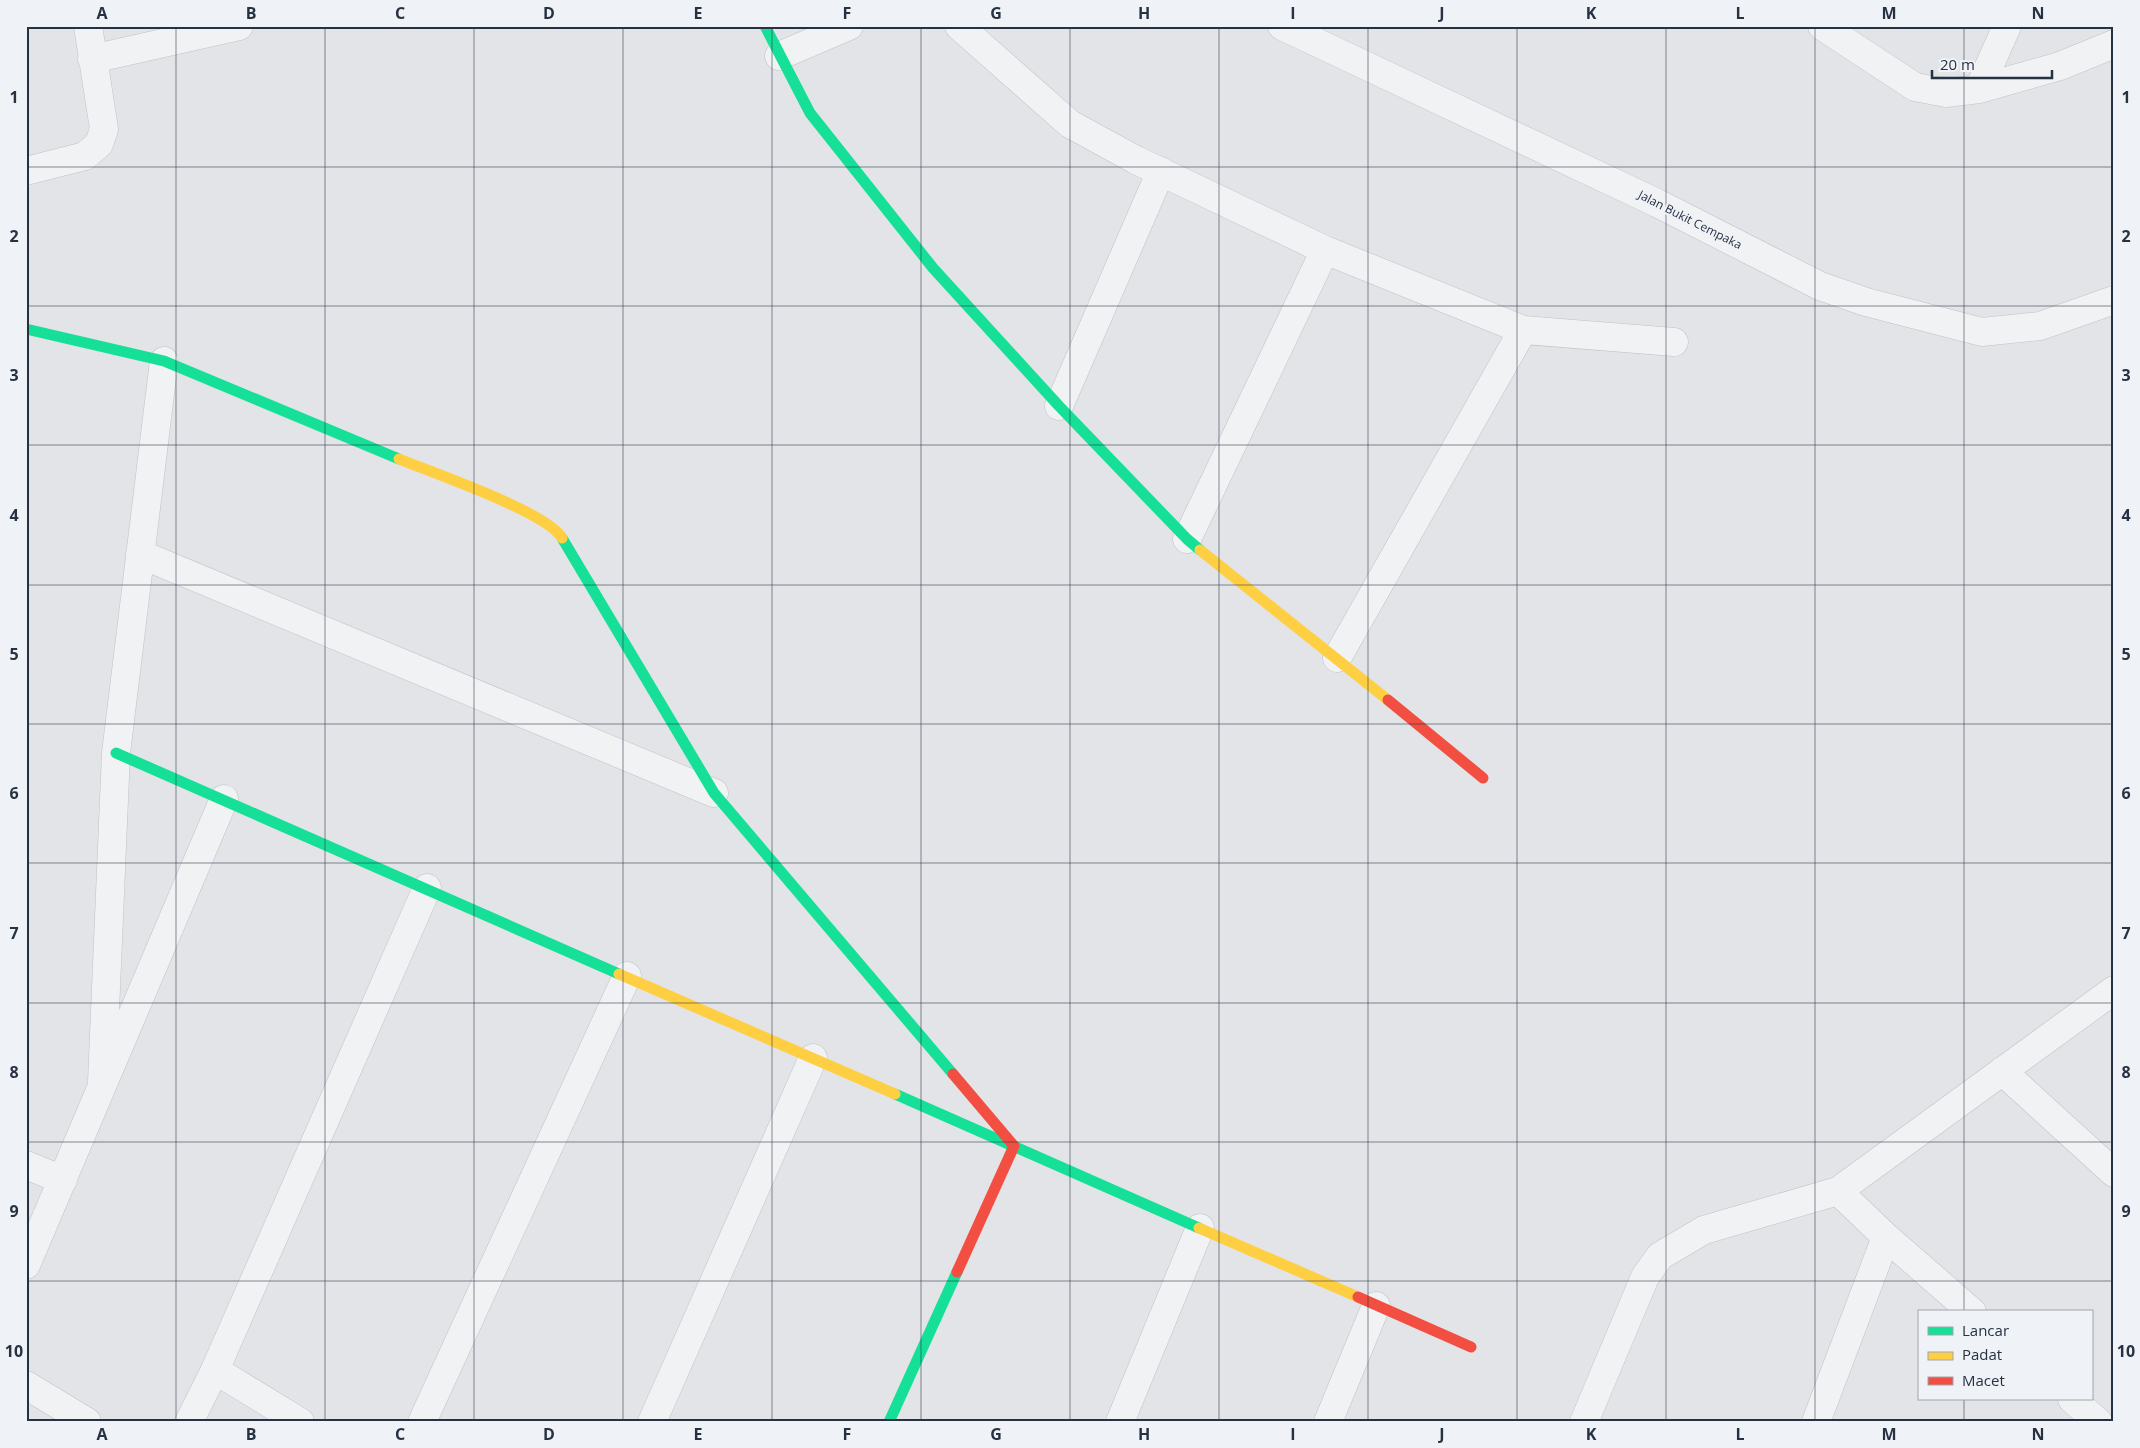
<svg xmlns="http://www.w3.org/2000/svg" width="2140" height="1448" font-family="'Open Sans',sans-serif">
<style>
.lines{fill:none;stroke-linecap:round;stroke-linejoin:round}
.street-casing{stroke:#c0c2c5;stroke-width:29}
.street{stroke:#f1f2f4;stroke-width:28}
.fast{stroke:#16e098;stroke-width:11}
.slow{stroke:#ffcf43;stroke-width:11}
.jam{stroke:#f24e42;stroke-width:11}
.grid{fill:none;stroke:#263142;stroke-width:1;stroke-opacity:0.55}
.labels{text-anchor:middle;stroke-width:4;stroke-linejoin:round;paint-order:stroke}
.street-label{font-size:12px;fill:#263142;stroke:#eff2f7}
.neatline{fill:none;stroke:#263142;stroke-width:2}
.grid-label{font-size:16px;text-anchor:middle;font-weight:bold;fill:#263142}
</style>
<rect width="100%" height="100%" fill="#e2e4e7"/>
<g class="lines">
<g class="street-casing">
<path id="street" d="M959 26 1070 124 1136 160 1325 250 1523 330 1674 342
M1282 26 1657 203 1820 286 1866 302 1982 332 2040 326 2114 300
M1822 26 1915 87 1946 93 1979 89 2060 66 2114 44
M779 56 849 26
M92 59 239 26
M1979 89 2007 26
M26 171 85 156 99 144 104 129 88 26
M1059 406 1161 171
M1187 539 1325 250
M140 554 714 793
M1337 658 1523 330
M2002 1071 2114 1173
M102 1082 116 753 164 361
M26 1165 63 1180
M1838 1191 1886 1237 1972 1312
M26 1265 224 799
M215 1370 300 1422
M26 1385 87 1422
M2072 1399 2098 1422
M189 1422 215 1370 427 888
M422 1422 627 976
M652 1422 813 1058
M1120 1422 1200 1228
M1328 1422 1376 1306
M1584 1422 1645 1277 1660 1256 1704 1230 1838 1191 2114 990
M1816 1422 1886 1237"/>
</g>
<use href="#street" class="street"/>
<path class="fast" d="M765 26 810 113 933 268 1059 406 1187 539 1200 550
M26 329 164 361 399 459
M562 538 714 793 953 1074
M116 753 619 974
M895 1094 1199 1228
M889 1422 957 1272"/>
<path class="slow" d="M399 459C433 473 547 512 562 538
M1200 550 1388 700
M619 974 895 1094
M1199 1228 1358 1297"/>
<path class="jam" d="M1388 700 1483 778
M953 1074 1014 1146 957 1272
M1358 1297 1471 1347"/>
</g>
<path class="grid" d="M176 26V1422M325 26V1422M474 26V1422M623 26V1422M772 26V1422M921 26V1422M1070 26V1422M1219 26V1422M1368 26V1422M1517 26V1422M1666 26V1422M1815 26V1422M1964 26V1312M26 167H2114M26 306H2114M26 445H2114M26 585H2114M26 724H2114M26 863H2114M26 1003H2114M26 1142H2114M26 1281H2114M1964 1399V1422"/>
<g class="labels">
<g class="street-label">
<text transform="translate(1690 220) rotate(27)" y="4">Jalan Bukit Cempaka</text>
</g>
</g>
<rect width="2140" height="1448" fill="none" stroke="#eff2f7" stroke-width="55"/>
<rect x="1918" y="1310" width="175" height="90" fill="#eff2f7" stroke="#9fa5af"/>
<rect x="1928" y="1327" width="25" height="8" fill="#16e098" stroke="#9fa5af"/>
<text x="1962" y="1336" font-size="15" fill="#263142">Lancar</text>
<rect x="1928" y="1352" width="25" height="8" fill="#ffcf43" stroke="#9fa5af"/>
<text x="1962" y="1360" font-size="15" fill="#263142">Padat</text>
<rect x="1928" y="1377" width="25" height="8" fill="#f24e42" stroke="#9fa5af"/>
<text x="1962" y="1386" font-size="15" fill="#263142">Macet</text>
<path d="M1932 70v8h120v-8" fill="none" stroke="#263142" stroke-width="2.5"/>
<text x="1940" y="70" font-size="15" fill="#263142" stroke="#eff2f7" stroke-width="4" paint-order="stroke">20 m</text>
<rect x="28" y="28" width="2084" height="1392" class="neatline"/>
<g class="grid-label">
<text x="102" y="19">A</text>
<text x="251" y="19">B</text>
<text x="400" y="19">C</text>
<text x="549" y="19">D</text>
<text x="698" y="19">E</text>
<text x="847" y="19">F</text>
<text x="996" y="19">G</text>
<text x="1144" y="19">H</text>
<text x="1293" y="19">I</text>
<text x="1442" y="19">J</text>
<text x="1591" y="19">K</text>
<text x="1740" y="19">L</text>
<text x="1889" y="19">M</text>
<text x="2038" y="19">N</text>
<text x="14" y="103">1</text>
<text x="2126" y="103">1</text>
<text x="14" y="242">2</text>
<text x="2126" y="242">2</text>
<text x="14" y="381">3</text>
<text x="2126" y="381">3</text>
<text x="14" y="521">4</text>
<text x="2126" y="521">4</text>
<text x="14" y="660">5</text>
<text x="2126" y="660">5</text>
<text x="14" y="799">6</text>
<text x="2126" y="799">6</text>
<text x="14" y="939">7</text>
<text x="2126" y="939">7</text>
<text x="14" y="1078">8</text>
<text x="2126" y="1078">8</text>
<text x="14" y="1217">9</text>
<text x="2126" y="1217">9</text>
<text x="14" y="1357">10</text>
<text x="2126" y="1357">10</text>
<text x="102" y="1440">A</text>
<text x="251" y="1440">B</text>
<text x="400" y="1440">C</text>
<text x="549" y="1440">D</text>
<text x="698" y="1440">E</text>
<text x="847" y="1440">F</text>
<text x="996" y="1440">G</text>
<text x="1144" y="1440">H</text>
<text x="1293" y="1440">I</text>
<text x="1442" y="1440">J</text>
<text x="1591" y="1440">K</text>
<text x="1740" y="1440">L</text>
<text x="1889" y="1440">M</text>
<text x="2038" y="1440">N</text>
</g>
</svg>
